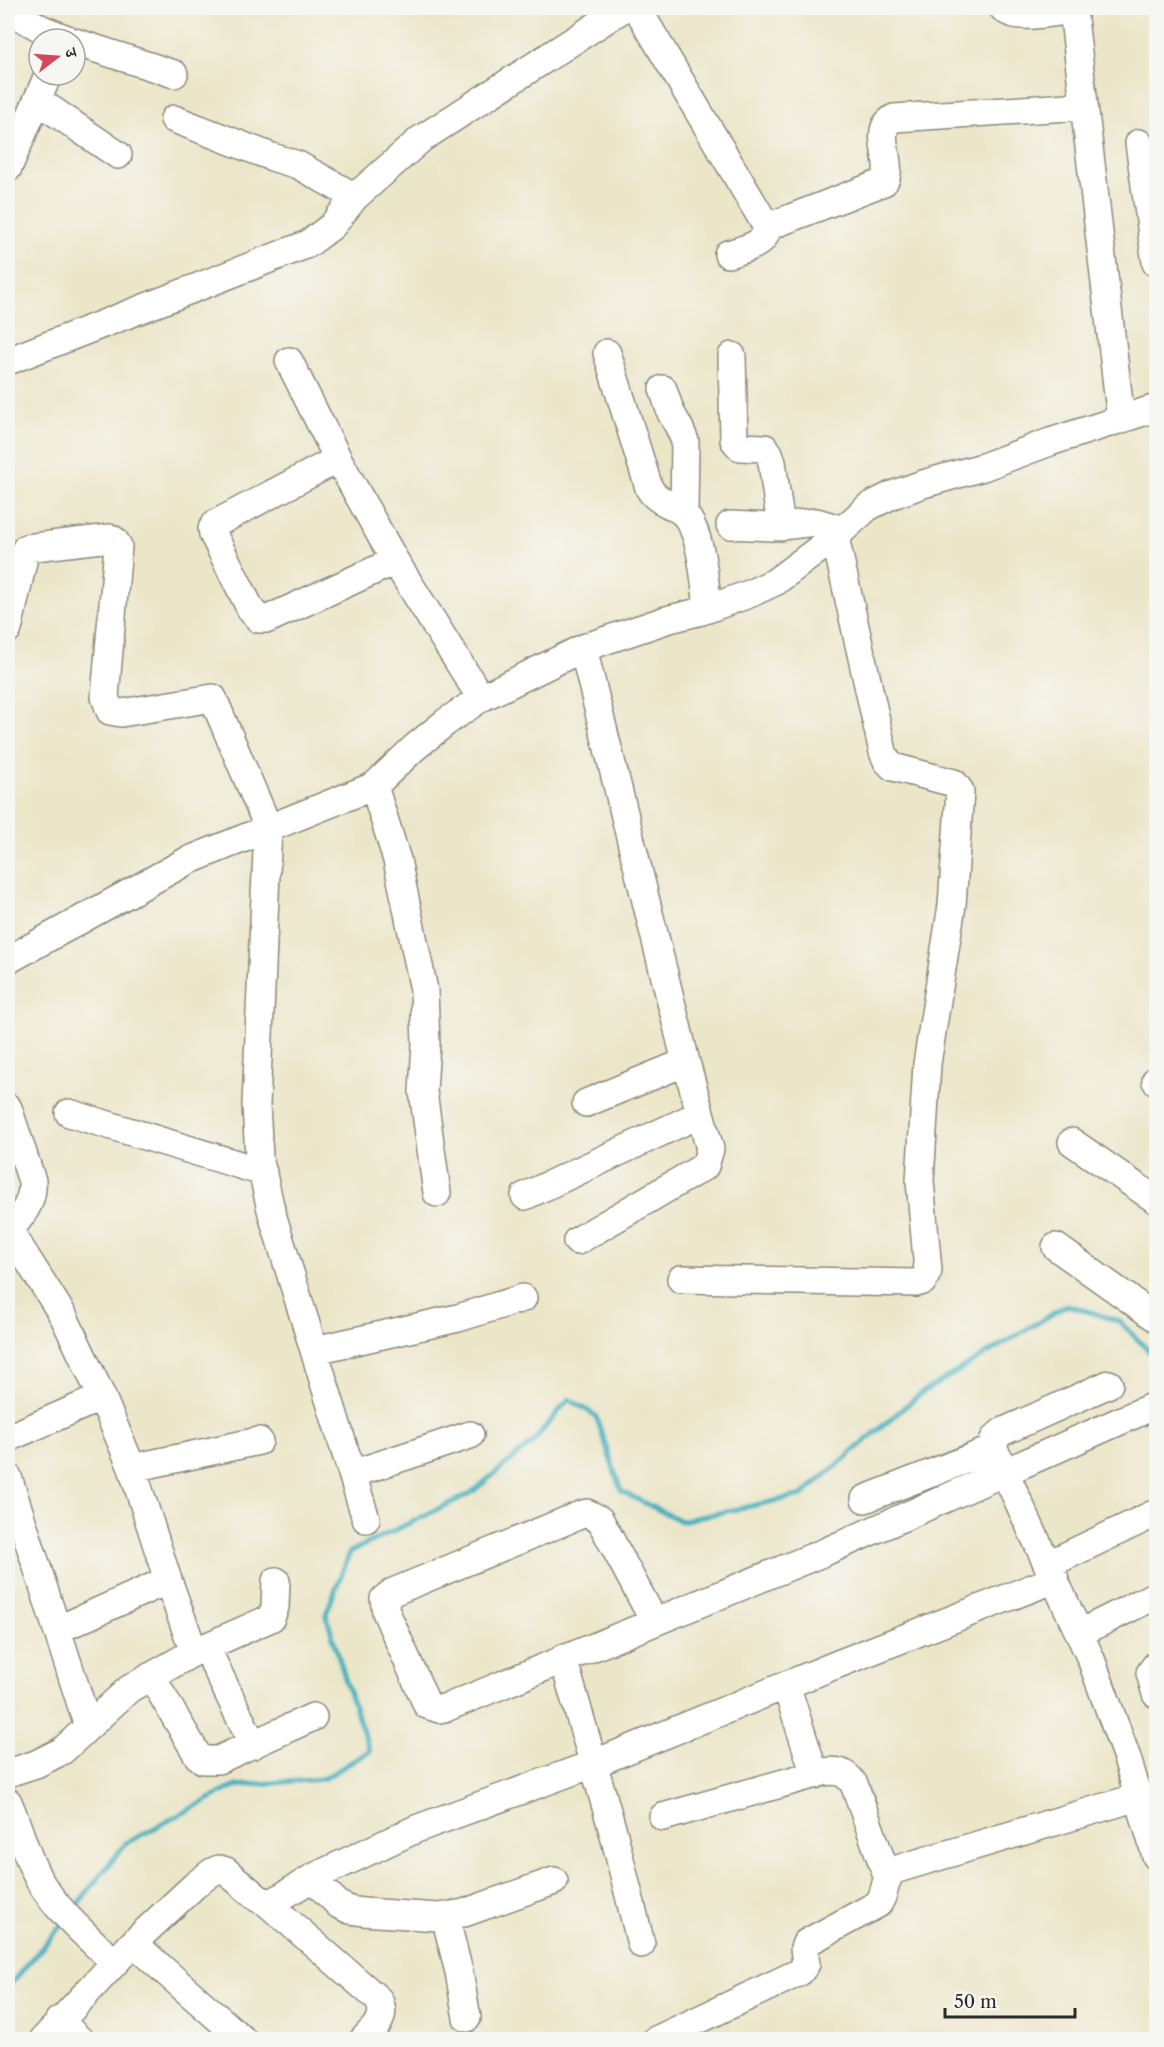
<svg xmlns="http://www.w3.org/2000/svg" width="1164" height="2047" font-family="'Libre Caslon Text','Noto Serif Devanagari',serif">
<style>
.lines{fill:none;stroke-linecap:round;stroke-linejoin:round}
.stream{stroke:#42b0be;stroke-width:5}
.minor-casing{stroke:#8c887a;stroke-width:30}
.minor{stroke:#fff;stroke-width:27}
</style>
<rect width="100%" height="100%" fill="#f6f6f2"/>
<filter id="ink" filterUnits="userSpaceOnUse"><feTurbulence type="fractalNoise" baseFrequency=".0167" numOctaves="2"/><feDisplacementMap in="SourceGraphic" scale="12" xChannelSelector="R" yChannelSelector="G"/><feConvolveMatrix kernelMatrix="1 2 1 2 8 2 1 2 1" color-interpolation-filters="sRGB"/></filter>
<filter id="wash" filterUnits="userSpaceOnUse"><feTurbulence type="fractalNoise" baseFrequency=".008" numOctaves="4" result="noise"/><feDisplacementMap in="SourceGraphic" scale="24" xChannelSelector="R" yChannelSelector="G"/><feGaussianBlur stdDeviation="1.35" result="paint"/><feColorMatrix in="noise" values="0 0 0 0 0 0 0 0 0 0 0 0 0 0 0 0 0 1.4 0 .05"/><feComposite in="paint" operator="in"/></filter>
<g filter="url(#wash)">
<rect width="100%" height="100%" fill="#ece6c9"/>
<g class="lines">
<path class="stream" d="M73 1910 126 1843 234 1786 323 1779 370 1751 350 1695 326 1614 350 1552 471 1493 532 1443 569 1399 596 1416 621 1491 681 1521 802 1495 920 1394 1067 1305 1119 1321 1156 1358
M8 1987 64 1922"/>
</g>
</g>
<g filter="url(#ink)">
<g class="lines">
<g class="minor-casing">
<path id="minor" d="M637 8 767 227C766 246 743 249 728 254
M1003 8C1016 22 1055 12 1073 10L1121 420
M8 10 42 29 67 39
M75 42 174 74
M37 100 118 155
M174 119 272 157 298 165 355 197
M1139 143 1156 263
M8 168 48 75
M767 227 884 182C896 163 870 131 894 118L1084 106
M607 353 649 488C657 502 670 503 682 512 702 529 705 584 708 609
M732 356 734 440 740 447 765 448 769 453 772 462 781 527
M8 361 308 244 332 226 355 197 421 139 624 8
M289 361 338 459 395 561 481 698
M663 389 671 413 679 427 685 441 684 513
M338 459 215 524 212 529 213 534 251 610 259 619H268L395 561
M730 525 772 527 816 522 843 530
M8 629 26 548 110 538 114 540 118 546 105 697 110 711 121 713 213 698 268 827 256 1105 259 1157 272 1214 366 1519
M374 786 397 860 424 990 426 1044 423 1091 437 1193
M8 960 187 861 374 786 414 748 446 722 481 698 583 648 666 620 702 611 749 594 775 582 835 537 868 507 892 495 923 484 983 467 1050 442 1156 408
M1156 1080V1081
M586 1103 686 1062
M8 1108 32 1181C34 1202 21 1217 8 1232
M69 1113 263 1172
M1072 1142 1156 1200
M525 1196 700 1114
M9 1230 64 1317 102 1397 132 1468 168 1580
M577 1241 705 1166 710 1149 686 1062 583 648
M1056 1247 1156 1318
M681 1279 916 1283 923 1281 928 1271 920 1181 927 1064 952 905 960 791 954 783 893 767 887 761 883 752 835 537
M315 1350 458 1318 523 1298
M8 1438 102 1397
M991 1451 994 1439 1002 1432 1109 1384
M132 1468 259 1441
M352 1474 470 1435
M8 1477 88 1726
M865 1499 988 1451H995L1091 1659 1127 1758 1156 1856
M1049 1564 1156 1513
M654 1621 600 1520 587 1513 580 1515 393 1592 384 1599 386 1612 427 1705 439 1709 448 1707 827 1551 1156 1405
M1080 1633 1156 1595
M206 1647 253 1745
M194 1652 271 1618 275 1607 276 1581
M563 1658 614 1835 641 1944
M1156 1665 1150 1673 1156 1694
M151 1676 198 1756 203 1760H218L313 1717
M786 1685 815 1775
M8 1773 36 1764 62 1751 129 1689 194 1652 168 1580 57 1630
M8 1802C19 1827 26 1856 39 1880 58 1912 88 1937 114 1962
M663 1817 823 1772C837 1770 845 1771 854 1784L887 1876
M312 1878 339 1905 350 1910 363 1912 439 1917 464 1913 554 1881
M266 1902 379 2000C387 2020 376 2025 363 2040
M445 1916 459 1972 467 2018
M133 1943 243 2040
M59 2020 80 2040
M43 2040 133 1943 194 1886 212 1872 219 1869 226 1871 259 1899 266 1902 275 1901 312 1878 416 1829 593 1764 838 1664 1055 1579
M656 2040 800 1972 806 1964 804 1948 806 1943 878 1904C887 1893 883 1878 894 1870L1138 1797"/>
</g>
<use href="#minor" class="minor"/>
</g>
</g>
<rect width="1164" height="2047" fill="none" stroke="#f6f6f2" stroke-width="30"/>
<g transform="translate(57 57) rotate(73)"><circle r="28" fill="#f6f6f2" stroke="#a5a5a2" stroke-width="1.5"/>
<path d="M0-4.5L10 22L0 15L-10 22Z" fill="#d1495b"/>
<text y="-9" font-size="16" font-weight="bold" text-anchor="middle" fill="#2b2b2b">उ</text>
</g>
<path d="M945 2008v9h130v-9" fill="none" stroke="#2b2b2b" stroke-width="3"/>
<text x="954" y="2008" font-size="18" fill="#2b2b2b" stroke="#f6f6f2" stroke-width="4.5" paint-order="stroke">50 m</text>
</svg>
